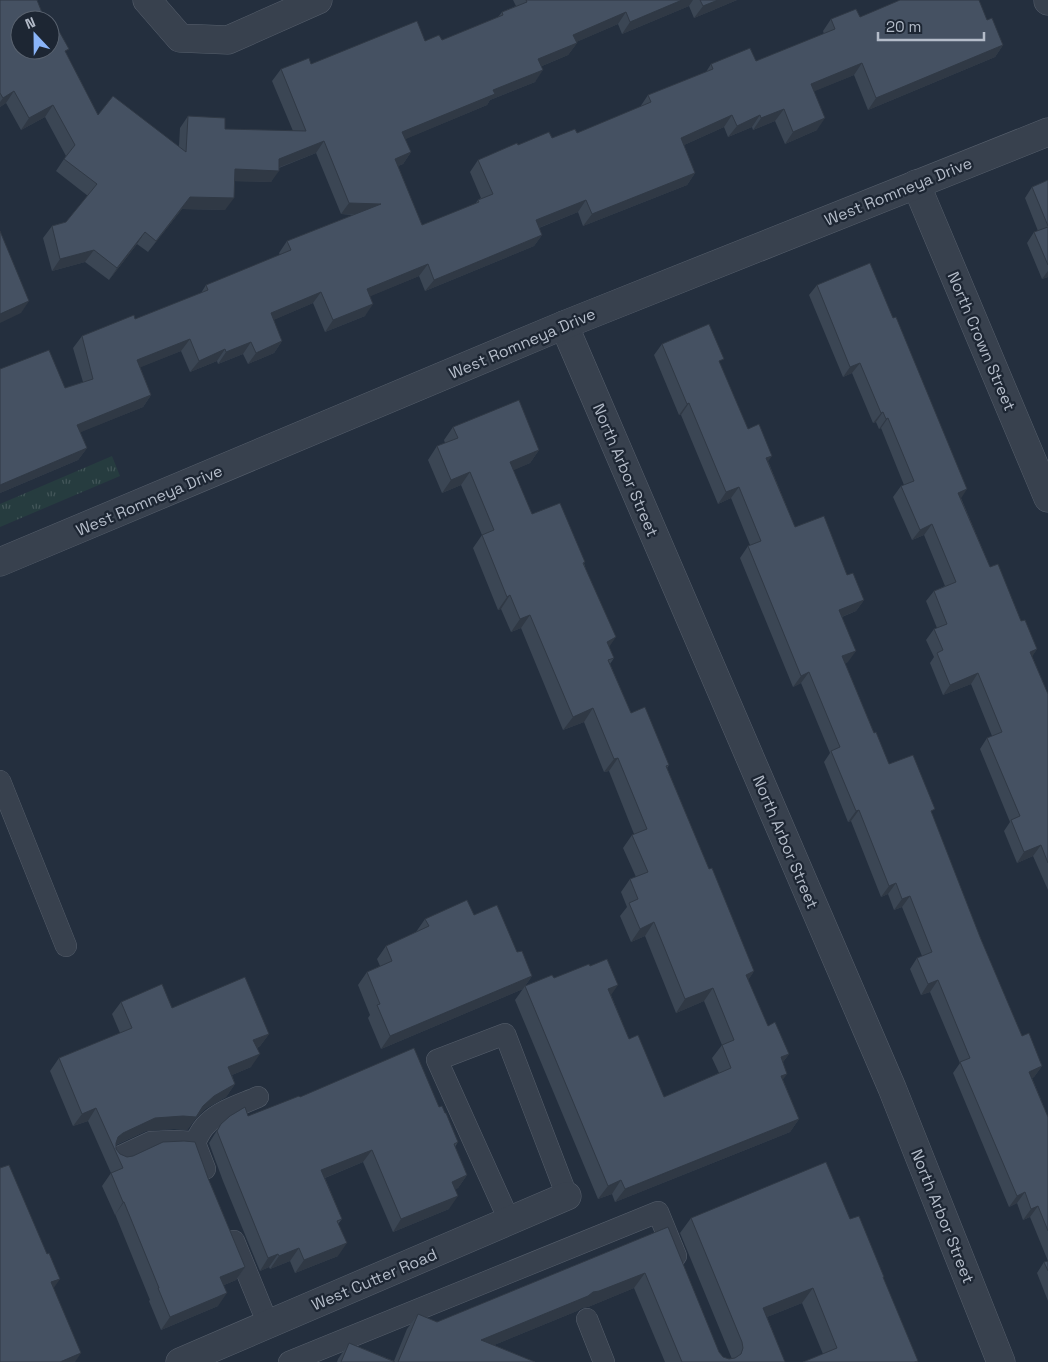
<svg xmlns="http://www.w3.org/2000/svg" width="1048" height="1362" font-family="'Space Grotesk',sans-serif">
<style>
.grass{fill:url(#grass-tufts)}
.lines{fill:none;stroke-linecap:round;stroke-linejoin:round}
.service-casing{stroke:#565f6c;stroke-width:22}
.minor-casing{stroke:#565f6c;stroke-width:29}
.tertiary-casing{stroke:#565f6c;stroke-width:29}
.service{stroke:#38414e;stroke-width:21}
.minor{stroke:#38414e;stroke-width:28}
.tertiary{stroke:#38414e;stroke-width:28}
.wall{fill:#3b4654}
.shaded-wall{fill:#303945}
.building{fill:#455162;stroke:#303945}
.labels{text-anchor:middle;stroke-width:4.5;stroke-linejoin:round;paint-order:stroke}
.street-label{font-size:16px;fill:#b4bcc9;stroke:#1d2633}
</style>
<defs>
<pattern id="grass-tufts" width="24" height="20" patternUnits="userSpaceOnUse" patternTransform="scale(1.25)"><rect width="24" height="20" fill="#263c3f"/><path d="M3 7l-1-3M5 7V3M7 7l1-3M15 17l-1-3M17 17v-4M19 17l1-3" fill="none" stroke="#435659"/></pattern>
</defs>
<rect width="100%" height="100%" fill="#242f3e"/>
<path class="grass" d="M112 456 120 476 0 527V504Z"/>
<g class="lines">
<g class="service-casing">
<path id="service" d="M0 781 66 946
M119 1157 151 1142 175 1141 190 1142
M205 1169 195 1143C198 1136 202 1128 208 1123 221 1110 242 1104 258 1097
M509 1220 437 1060 505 1034 567 1196
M234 1241 268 1324
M587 1319 604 1362
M289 1362 658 1212 676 1256"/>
</g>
<g class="minor-casing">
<path id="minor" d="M147 0 180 38 228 40 318 0
M1048 0V1
M916 184 1048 498
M564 325 892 1088 1001 1362
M180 1362 567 1196"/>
</g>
<g class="tertiary-casing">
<path id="tertiary" d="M0 562 564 325 1048 132"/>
</g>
<use href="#service" class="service"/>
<use href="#minor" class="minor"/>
<use href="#tertiary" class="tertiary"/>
</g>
<path class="wall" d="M0 0 20 20 66 53 98 115 179 146 180 128 188 116 225 129 293 131 272 81 281 69 311 64 425 41 442 40 498 17 502 12 516 6 513 0H737L694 18 689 6 622 34 618 24 576 42 577 43 568 55 542 66 535 82 490 100 487 105 405 139 411 152 403 164 398 166 422 225 475 204 478 200 481 198 470 172 478 160 518 145 577 133 640 107 648 95 706 72 711 64 756 61 824 34 823 31 831 19 860 17 987 20 1003 45 995 57 868 110 854 75 814 91 817 130 785 144 775 121 753 130 752 127 728 137 724 127 684 145 695 173 687 185 583 226 578 212 539 228 542 235 534 246 425 291 419 276 370 296 365 316 325 332 313 303 273 320 282 341 274 353 248 364 243 354 218 364 217 361 190 372 181 351 140 367 151 395 143 407 80 432 87 448 78 460 0 493V369L65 388 83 382 73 348 82 336 135 319 201 293 206 285 280 255 279 253 287 241 353 215 341 214 316 153 279 168 271 182 234 181 225 210 182 209 148 252 137 244 109 280 85 262 52 271 43 238 52 226 66 222 88 196 56 171 66 156 45 117 21 130 6 103 0 107Z
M1048 180V277L1042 279 1027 243 1034 232 1038 231 1025 198 1032 187Z
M817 285 961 498 990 567 1037 649 1032 656 1048 694V890L1033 856 1017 863 1004 831 1010 822 980 749 987 738 992 736 971 684 943 695 930 663 934 657 926 640 934 629 937 628 926 601 934 591 945 586 924 535 912 540 893 497 901 486 904 485 881 428 879 429 876 422 873 423 852 373 843 377 809 295Z
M662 344 720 364 748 429 768 461 795 527 847 575 864 600 856 611 842 617 848 662 845 663 874 733 889 764 932 814 980 937 1022 1036 1042 1066 1034 1077 1032 1078 1048 1117V1261L1030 1217 1023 1220 1017 1203 1009 1207 953 1073 960 1063 930 992 921 995 910 969 917 958 922 956 902 907 894 910 888 894 881 897 851 821 848 822 824 762 830 753 801 683 793 687 740 558 748 546 750 545 731 498 718 504 681 415H679L654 355Z
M453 427 539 450 530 463 513 470 532 514 584 563 609 647 614 658 610 664 631 713 669 765 667 768 709 869 754 971 748 980 768 1026 789 1054 783 1062V1080L799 1119 790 1132 615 1202 612 1194 598 1199 515 1000 525 986 554 978 590 966 611 995 629 1039 664 1097 719 1073 712 1058 722 1045 704 1001 676 1013 645 936 631 942 620 916 627 907 621 892 630 879 636 877 623 848 632 835 634 834 609 771 604 772 584 722 563 730 521 628 511 632 501 609 498 610 473 548 482 535 461 485 442 493 428 460 437 446 445 443 444 440Z
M474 915 517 952 532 976 523 989 381 1049 368 1018 370 1015 358 985 367 972 380 966 377 959 386 946 416 932 425 919Z
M121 1002 172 1008 269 1034 260 1046 257 1048 251 1067 232 1075 235 1084 226 1097 205 1109 196 1118 187 1130 174 1129 146 1131 116 1145V1149L120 1154 127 1157 208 1178 245 1267 236 1280 224 1285 218 1306 161 1330 149 1301 150 1300 115 1214V1215L102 1186 111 1173 88 1121 73 1126 50 1071 59 1058 120 1033 112 1014Z
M300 1097 439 1107 458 1142 455 1147 467 1175 458 1188 455 1189 449 1209 393 1232 363 1162 325 1178 342 1219 338 1224V1256L295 1273 290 1261 270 1269 269 1267 260 1271 223 1181 209 1143 221 1124 248 1116Z
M691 1218 850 1219 884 1277 883 1278 918 1361 916 1362H803L823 1354 802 1303 767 1317 785 1362H665L634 1288 588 1307 582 1308 577 1311 494 1345 535 1362H337L338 1359 349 1343 394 1361 407 1329 418 1314 437 1322 668 1227 719 1352 723 1357 729 1359H732L680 1233Z
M1048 1261V1301L1037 1273 1044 1262Z"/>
<path class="shaded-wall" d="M682 0H693L689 6 622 34 630 22Z
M718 0H737L694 18 703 6Z
M626 12 618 24 565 47 573 35Z
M577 43 568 55 530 71 538 59Z
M1003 45 995 57 868 110 876 98Z
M862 63 854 75 803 96 811 84Z
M543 70 535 82 490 100 487 105 394 144 402 132 493 90Z
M14 91 6 103 0 107V102L3 98Z
M53 105 45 117 21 130 29 118Z
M784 109 775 121 753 130 761 118Z
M732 115 724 127 673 150 681 138Z
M760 115 752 127 728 137 737 126Z
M825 118 817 130 785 144 793 132Z
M324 141 316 153 272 170 279 171 271 182 227 181 235 169 279 159Z
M411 152 403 164 386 171 395 159Z
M695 173 687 185 583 226 592 214Z
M190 197 234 198 225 210 182 209 148 252Z
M586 200 578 212 528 232 536 220Z
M349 203 381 204 372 215 341 214Z
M145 232 137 244 109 280 117 268Z
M542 235 534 246 425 291 434 280Z
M94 250 85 262 52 271 60 259Z
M428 264 419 276 359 301 367 289Z
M1048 271V277L1042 279Z
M321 292 313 303 262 325 271 313Z
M29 301 21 313 0 323V314Z
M373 304 365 316 325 332 333 320Z
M190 339 181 351 129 372 137 360Z
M282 341 274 353 248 364 256 353Z
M251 342 243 354 218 364 226 352Z
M225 349 217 361 190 372 199 361Z
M860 363 852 373 843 377 850 367Z
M151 395 143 407 69 437 77 425Z
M689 403 681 415H679L687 404Z
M883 412 876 422 873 423 881 413Z
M888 418 881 428 879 429 886 419Z
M87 448 78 460 0 493V485Z
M539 450 530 463 501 476 510 462Z
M772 456 764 467 766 458Z
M470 472 461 485 442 493 451 480Z
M739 487 731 498 718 504 726 492Z
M967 489 960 500 958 493Z
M932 524 924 535 912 540 920 530Z
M510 595 501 609 498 610 507 597Z
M864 600 856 611 831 621 839 610Z
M530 615 521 628 511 632 520 619Z
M616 637 607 650V642Z
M1037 649 1030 660V652Z
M856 651 848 662 835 667 842 656Z
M809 672 801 683 793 687 801 676Z
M978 673 971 684 943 695 950 685Z
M593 708 584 722 563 730 573 717Z
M618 758 609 771 604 772 614 759Z
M859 810 851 821 848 822 856 811Z
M1041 845 1033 856 1017 863 1024 852Z
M896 883 888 894 881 897 889 886Z
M910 896 902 907 894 910 902 899Z
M654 922 645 936 631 942 640 929Z
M754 971 745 985 746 975Z
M532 976 523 989 381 1049 390 1036Z
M938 980 930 992 921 995 928 984Z
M618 985 609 998 608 989Z
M713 988 704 1001 676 1013 685 999Z
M269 1034 260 1046 244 1053 253 1040Z
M260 1054 251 1067 220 1080 228 1067Z
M789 1054 779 1067 781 1057Z
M1042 1066 1034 1077 1021 1083 1029 1072Z
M787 1074 778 1087 781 1076Z
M235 1084 226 1097 205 1109 196 1118 187 1130 174 1129 146 1131 113 1146 118 1137 123 1133 155 1118 203 1106 214 1096Z
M96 1108 88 1121 73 1126 82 1114Z
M799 1119 790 1132 615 1202 625 1189Z
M372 1150 363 1162 312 1183 321 1170Z
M467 1175 458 1188 443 1195 452 1182Z
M621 1180 612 1194 598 1199 608 1186Z
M1025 1192 1017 1203 1009 1207 1017 1196Z
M458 1196 449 1209 393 1232 401 1219Z
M123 1202H124L115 1215Z
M1038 1206 1030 1217 1023 1220 1031 1209Z
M347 1243 338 1256 295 1273 304 1260Z
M299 1248 290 1261 270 1269 279 1256Z
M278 1254 269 1267 260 1271 268 1258Z
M245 1267 236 1280 212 1290 220 1277Z
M645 1273 634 1288 588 1307 582 1308 577 1311 470 1355 481 1340 593 1292Z
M60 1279 51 1292V1282Z
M813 1288 802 1303 752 1323 763 1308Z
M227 1293 218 1306 161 1330 170 1317Z
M81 1353 75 1362H60Z"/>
<path class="building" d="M0 0H37L45 20H20V50H50V25L54 22 69 49 65 51 98 115 113 96 186 152 188 116 225 118V129L306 131 281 69 309 58 311 64 417 21 425 41 439 35 442 40 503 15 502 12 527 2 526 0H682L630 22 626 12 573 35 577 43 538 59 543 70 493 90 495 94 402 132 411 152 395 159 422 225 479 202 478 200 493 194 478 160 517 143 518 145 549 132 552 138 575 129 577 133 651 102 648 95 713 69 711 64 750 48 756 61 835 29 831 19 856 9 860 17 900 0H979L987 20 992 18 1003 45 876 98 862 63 811 84 825 118 793 132 784 109 761 118 760 115 737 126 732 115 681 138 695 173 592 214 586 200 536 220 542 235 434 280 428 264 367 289 373 304 333 320 321 292 271 313 282 341 256 353 251 342 226 352 225 349 199 361 190 339 137 360 151 395 77 425 87 448 0 485V369L49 350 65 388 93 379 82 336 134 315 135 319 208 290 206 285 291 250 287 241 381 204 349 203 324 141 279 159V171L235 169 234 198 190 197 156 241 145 232 117 268 94 250 60 259 52 226 66 222 97 184 64 159 75 145 53 105 29 118 14 91 3 98 0 93Z
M700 0H718L703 6Z
M1048 180V226L1032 187Z
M1048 227V265L1034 232Z
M0 231 29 301 0 314Z
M870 263 893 318 896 317 967 489 958 493 990 567 998 564 1021 621 1025 620 1037 649 1030 652 1048 694V863L1041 845 1024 852 1011 820 1020 816 987 738 1002 732 978 673 950 685 937 653 943 650 934 629 947 624 934 591 956 582 932 524 920 530 901 486 914 481 888 418 886 419 883 412 881 413 860 363 850 367 817 285Z
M709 324 724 359 719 361 748 429 759 424 772 456 766 458 795 527 824 516 847 575 853 573 864 600 839 610 856 651 842 656 874 733 876 732 889 764 913 755 935 809 931 811 980 937 1022 1036 1029 1033 1042 1066 1029 1072 1048 1117V1231L1038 1206 1031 1209 1025 1192 1017 1196 960 1062 970 1058 938 980 928 984 917 958 932 952 910 896 902 899 896 883 889 886 859 810 856 811 831 751 840 747 809 672 801 676 748 546 761 541 739 487 726 492 689 403 687 404 662 344Z
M519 400 539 450 510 462 532 514 560 503 585 562 583 563 616 637 607 642 614 658 608 660 631 713 645 707 669 765 666 766 709 869 712 868 754 971 746 975 768 1026 775 1022 789 1054 781 1057 787 1074 781 1076 799 1119 625 1189 621 1180 608 1186 525 986 552 975 554 978 589 964 590 966 607 959 618 985 608 989 629 1039 638 1035 664 1097 731 1068 722 1045 734 1040 713 988 685 999 654 922 640 929 629 903 638 899 630 879 648 872 632 835 647 829 618 758 614 759 593 708 573 717 530 615 520 619 510 595 507 597 482 535 494 530 470 472 451 480 437 446 458 438 453 427Z
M467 900 474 915 497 905 517 952 522 951 532 976 390 1036 377 1005 380 1004 367 972 392 961 386 946 429 926 425 919Z
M245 977 269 1034 253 1040 260 1054 228 1067 235 1084 214 1096 203 1106 196 1117 183 1116 155 1118 123 1133 118 1137 116 1143V1149L120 1154 127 1157 133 1156 163 1142 184 1141 195 1142 208 1178 245 1267 220 1277 227 1293 170 1317 158 1288H159L124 1202H123L111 1173 123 1168 96 1108 82 1114 59 1058 132 1028 121 1002 162 984 172 1008Z
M414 1048 439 1107 442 1106 445 1113H446L458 1142 454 1144 467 1175 452 1182 458 1196 401 1219 372 1150 321 1170 342 1219 337 1221 347 1243 304 1260 299 1248 279 1256 278 1254 268 1258 232 1169 217 1131 221 1124 230 1116 245 1107 248 1116 299 1096 300 1097Z
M826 1162 850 1219 859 1216 884 1277H883L918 1361 914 1362H803L837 1348 813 1288 763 1308 785 1362H682L645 1273 599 1291 593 1292 588 1296 481 1340 535 1362H398L418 1314 437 1322 668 1227 719 1352 723 1357 729 1359 735 1358 741 1354 743 1348 742 1342 691 1218Z
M9 1165 47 1254 49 1253 60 1279 51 1282 81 1353 60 1362H0V1168Z
M1048 1261V1271L1044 1262Z
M349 1343 395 1362H341Z"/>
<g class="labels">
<g class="street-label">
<text transform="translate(898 191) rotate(-22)" y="6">West Romneya Drive</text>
<text transform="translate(982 341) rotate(67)" y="6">North Crown Street</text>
<text transform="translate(522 343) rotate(-23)" y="6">West Romneya Drive</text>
<text transform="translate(626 470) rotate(67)" y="6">North Arbor Street</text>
<text transform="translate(149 500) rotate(-23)" y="6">West Romneya Drive</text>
<text transform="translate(786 842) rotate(67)" y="6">North Arbor Street</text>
<text transform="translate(943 1216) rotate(68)" y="6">North Arbor Street</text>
<text transform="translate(374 1279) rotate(-23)" y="6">West Cutter Road</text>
</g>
</g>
<g transform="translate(35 35) rotate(338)"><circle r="24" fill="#1d2633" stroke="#59626f"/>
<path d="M0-4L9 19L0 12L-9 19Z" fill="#8ab4f8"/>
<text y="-8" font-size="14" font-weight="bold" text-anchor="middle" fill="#b4bcc9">N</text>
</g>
<path d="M878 32v8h106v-8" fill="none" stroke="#b4bcc9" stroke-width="2.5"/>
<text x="886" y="32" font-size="15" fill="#b4bcc9" stroke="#1d2633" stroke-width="4" paint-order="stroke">20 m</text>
</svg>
